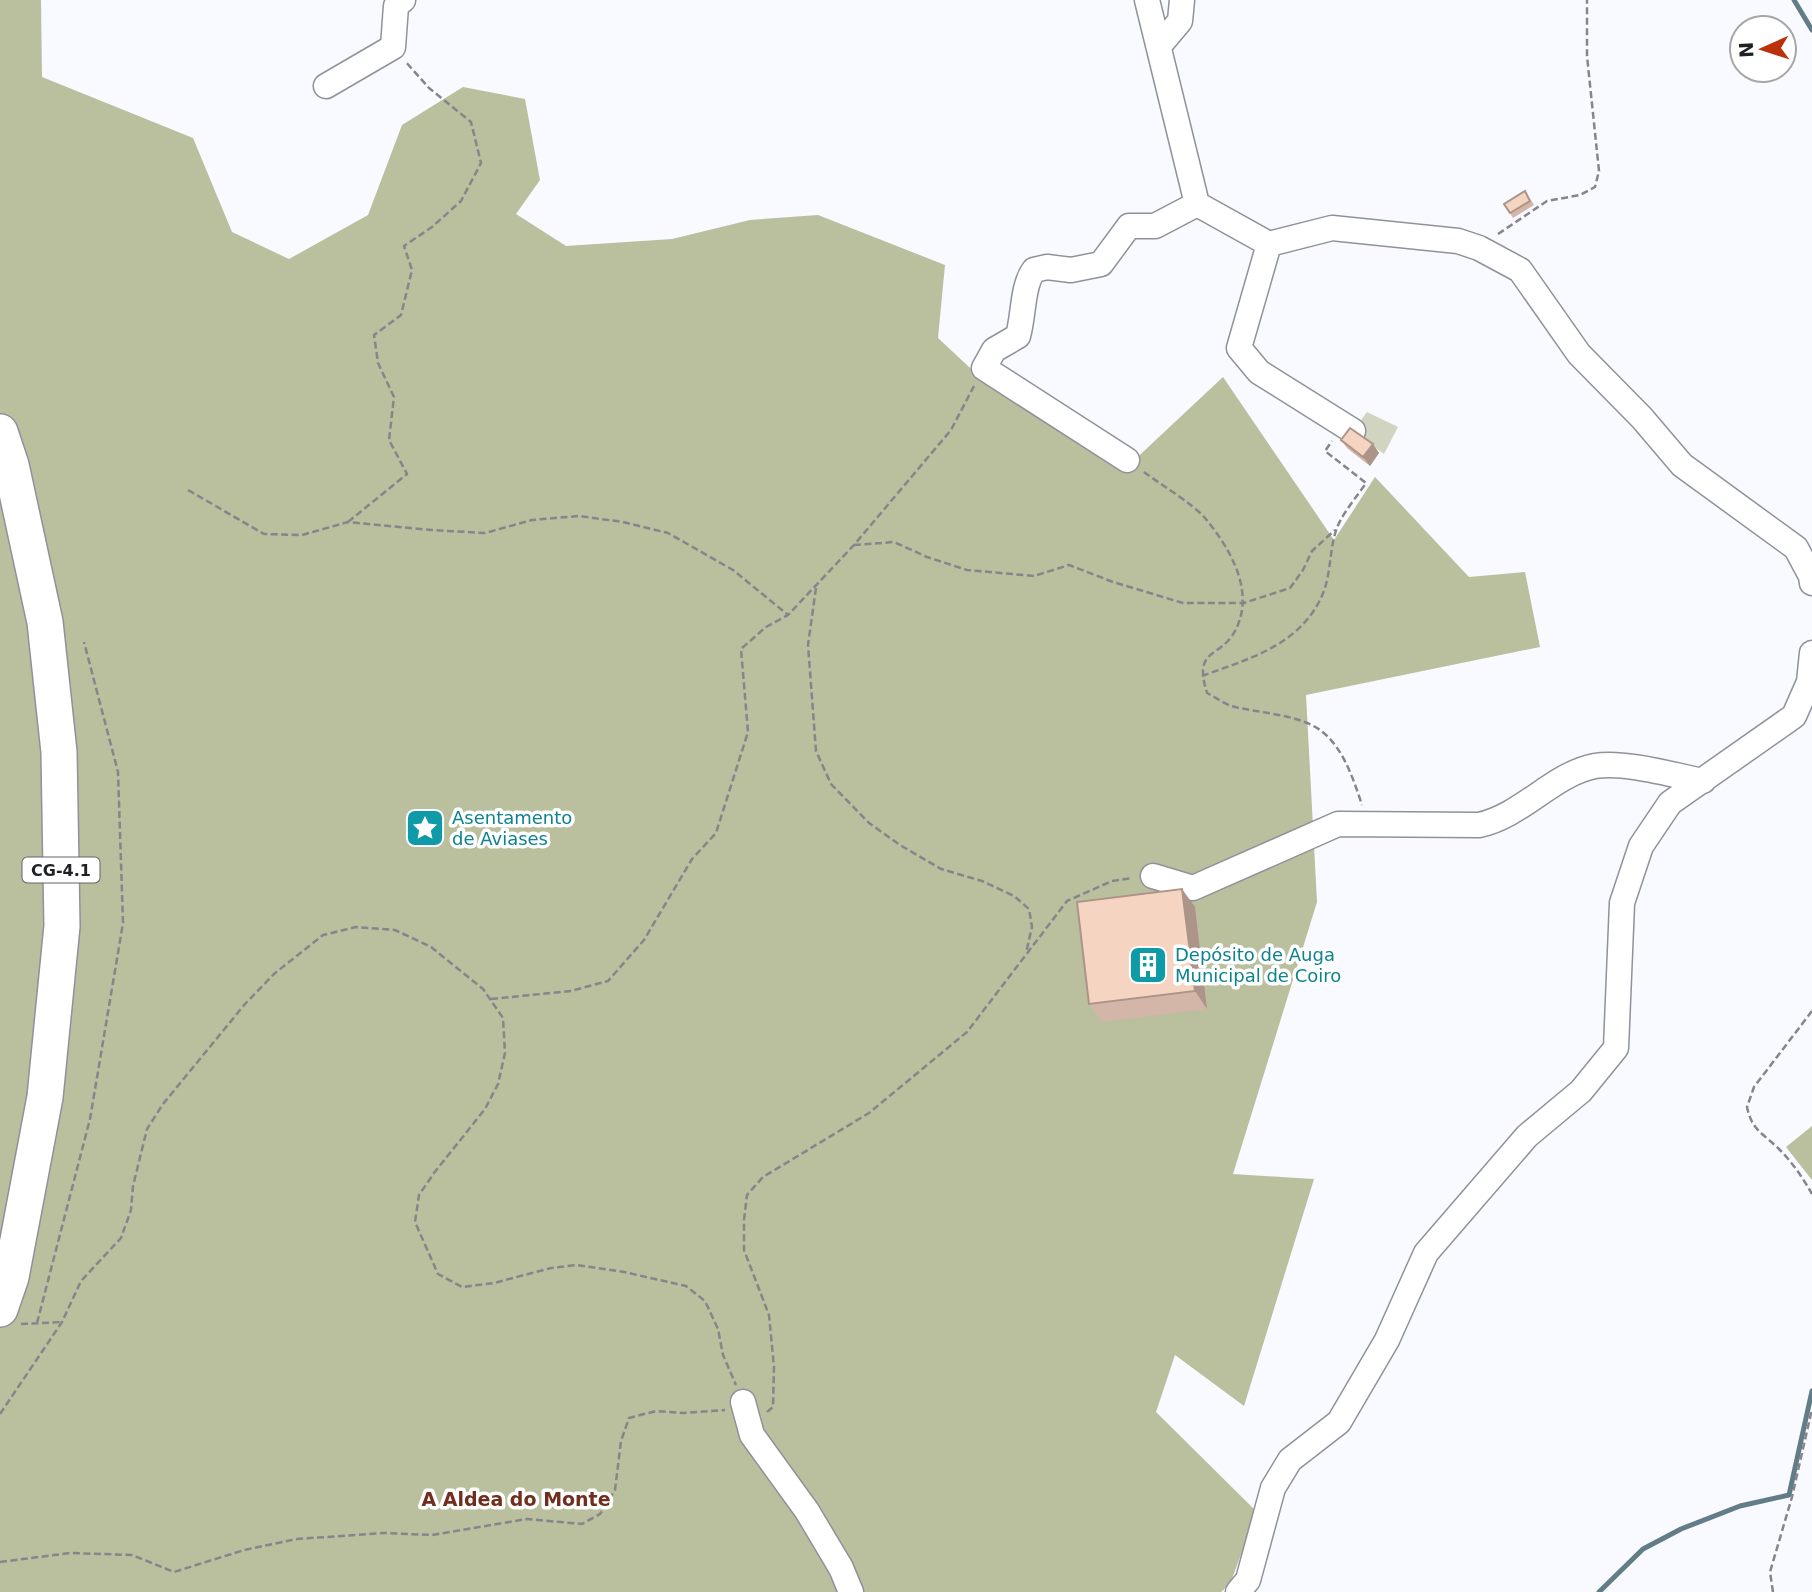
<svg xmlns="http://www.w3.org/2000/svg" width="1812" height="1592" font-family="'DejaVu Sans',sans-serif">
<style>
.green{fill:#d1d4c0}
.forest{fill:#babf9e}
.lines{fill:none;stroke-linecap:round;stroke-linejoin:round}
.stream{stroke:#637d88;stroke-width:5}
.minor-casing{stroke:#8f929a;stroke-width:27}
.highway-casing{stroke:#8f929a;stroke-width:38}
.path{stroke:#85868a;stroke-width:2.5;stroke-dasharray:7 3.5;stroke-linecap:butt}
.minor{stroke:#fff;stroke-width:24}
.highway{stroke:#fff;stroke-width:35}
.wall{fill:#d3b6a7}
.shaded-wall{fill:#ac9488}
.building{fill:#f5d4c2;stroke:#ac9488;stroke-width:2}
.labels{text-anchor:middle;stroke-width:7;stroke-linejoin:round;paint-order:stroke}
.shield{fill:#fff;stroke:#636466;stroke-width:2}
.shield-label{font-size:16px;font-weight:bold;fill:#202124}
.culture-label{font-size:18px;fill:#0d838f;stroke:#fff;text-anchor:start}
.neighbourhood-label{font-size:19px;font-weight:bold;fill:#712e1e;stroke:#fff}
</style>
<rect width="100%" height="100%" fill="#f8faff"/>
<path class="green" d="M1367 412 1398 427 1384 454 1353 431Z"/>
<path class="forest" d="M0 0H41L42 77 193 138 232 232 289 259 368 215 402 125 463 87 525 99 540 180 516 214 566 246 672 239 750 220 818 215 945 265 938 338 984 381 1128 466 1223 377 1334 540 1375 477 1469 577 1525 572 1540 647 1306 695 1317 902 1233 1174 1314 1179 1244 1406 1175 1355 1156 1412 1257 1512 1230 1584 1221 1592H0Z
M1812 1126V1180L1786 1147Z"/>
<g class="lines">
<path class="stream" d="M1794 0 1812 30
M1599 1592 1643 1549 1681 1529 1740 1506 1789 1495 1812 1391"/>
<g class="minor-casing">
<path id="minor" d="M1147 0 1197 204 1269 244 1332 228 1458 241 1479 248 1520 270 1579 354 1642 418 1682 465 1796 548 1811 576 1812 583
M1159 46 1180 21 1182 0
M326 86 393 47 396 6 403 0
M1269 244 1239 348 1259 372 1353 431
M1127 460 984 368 994 350 1018 336C1024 315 1022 286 1034 270L1047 267 1071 270 1101 264 1129 226H1155L1197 204
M1153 876 1193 888 1338 824 1479 825C1522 816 1553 774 1595 766 1624 761 1673 775 1703 781
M743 1402 752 1435 807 1511 841 1568 851 1592
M1238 1592 1248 1580 1273 1488 1290 1460 1339 1422 1387 1340 1426 1253 1527 1136 1581 1091 1616 1048 1622 903 1641 846 1670 803 1794 716 1809 682 1812 653"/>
</g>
<g class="highway-casing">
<path id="highway" d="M0 432 11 465 45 622 59 752 62 926 45 1097 11 1277 0 1309"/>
</g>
<path class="path" d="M1498 234 1547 201 1580 195 1595 187 1599 171 1587 56V0
M1144 472C1161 485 1192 503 1205 518 1230 548 1256 592 1235 631 1219 660 1193 647 1207 693 1215 697 1223 703 1231 706 1257 713 1298 714 1320 730 1343 747 1353 778 1362 805
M188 490 264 534 302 535 348 522 431 530 485 533 532 520 579 516 623 522 668 533 733 570 788 615
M348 522 407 474 389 440 394 397 378 363 374 335 401 315 412 270 404 246 432 227 461 201 481 163 471 122 429 88 405 61
M854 545 894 542 927 557 967 570 1034 576 1069 565 1113 582 1183 603H1244L1290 588 1303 570 1312 551 1335 530
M816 588 808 645 816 751 831 784 869 823 900 845 941 869 982 881 1014 896 1029 909 1032 927 1026 953
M1202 676C1248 659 1298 646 1321 598 1331 577 1329 555 1335 534 1339 517 1356 498 1366 483L1325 451 1332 441
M491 999 571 991 608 981 644 940 692 859 716 833 748 732 741 649 766 627 788 615 854 545 951 430 974 386
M1812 1011 1754 1087 1747 1107C1752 1131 1763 1133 1779 1149 1792 1162 1803 1178 1812 1194
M37 1323 90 1119 123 923 118 772 84 642
M21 1324 62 1322
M767 1412 773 1407 774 1367 769 1315 744 1250V1220L747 1195 763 1177 869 1113 967 1032 1067 901 1112 881 1132 878
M0 1414 62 1322 81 1281 121 1238 131 1210 133 1186 147 1129 163 1104 245 1004 274 974 323 935 356 927 395 930 431 947 483 989 503 1018 505 1053 498 1084 485 1109 434 1173 419 1195 415 1222 438 1274 462 1287 494 1283 551 1268 577 1265 624 1272 686 1286 705 1301 718 1329 723 1355 736 1385
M0 1562 70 1553 132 1555 174 1572 244 1550 297 1539 384 1533 432 1535 527 1519 582 1524 600 1514 615 1490 621 1441 629 1418 656 1411 684 1413 725 1410
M1773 1592 1770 1572 1792 1497 1812 1409"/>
<use href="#minor" class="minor"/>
<use href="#highway" class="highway"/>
</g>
<path class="wall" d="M1525 191 1534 205 1513 218 1504 204Z
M1341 440 1373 444 1379 453 1370 466 1348 449Z
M1195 907 1207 1009 1102 1022 1089 1004Z"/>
<path class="shaded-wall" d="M1373 444 1379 453 1370 466 1363 457Z
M1182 889 1195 907 1207 1009 1195 991Z"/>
<path class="building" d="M1525 191 1530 201 1510 213 1504 204Z
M1350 428 1373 444 1363 457 1341 440Z
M1182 889 1195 991 1089 1004 1077 902Z"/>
<defs>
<g id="sight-square" transform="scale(2.0125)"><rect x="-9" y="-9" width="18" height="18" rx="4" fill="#0f9aa8" stroke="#fff"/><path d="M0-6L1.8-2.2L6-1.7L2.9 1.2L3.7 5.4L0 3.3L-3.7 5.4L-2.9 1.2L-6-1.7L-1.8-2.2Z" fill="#fff"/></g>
<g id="building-square" transform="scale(2.0125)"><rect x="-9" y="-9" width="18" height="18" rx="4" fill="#0f9aa8" stroke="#fff"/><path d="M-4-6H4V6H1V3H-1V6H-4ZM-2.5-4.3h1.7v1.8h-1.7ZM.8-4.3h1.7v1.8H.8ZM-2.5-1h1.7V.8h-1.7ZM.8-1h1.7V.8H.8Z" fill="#fff"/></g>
</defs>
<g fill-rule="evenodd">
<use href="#sight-square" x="425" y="828"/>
<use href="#building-square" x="1148" y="965"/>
</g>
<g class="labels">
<rect class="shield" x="22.5" y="857.5" width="77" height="25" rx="5"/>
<g class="shield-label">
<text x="61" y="876">CG-4.1</text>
</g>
<g class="culture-label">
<text x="452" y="824">Asentamento<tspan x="452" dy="21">de Aviases</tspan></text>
<text x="1175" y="961">Depósito de Auga<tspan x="1175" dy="21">Municipal de Coiro</tspan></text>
</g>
<g class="neighbourhood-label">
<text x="516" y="1506">A Aldea do Monte</text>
</g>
</g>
<g transform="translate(1763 49) rotate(267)"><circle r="33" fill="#ffffff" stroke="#a6a6a7" stroke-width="2"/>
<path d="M0-5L12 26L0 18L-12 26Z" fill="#bb310b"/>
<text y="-10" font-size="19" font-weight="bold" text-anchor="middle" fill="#202124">N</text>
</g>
</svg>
